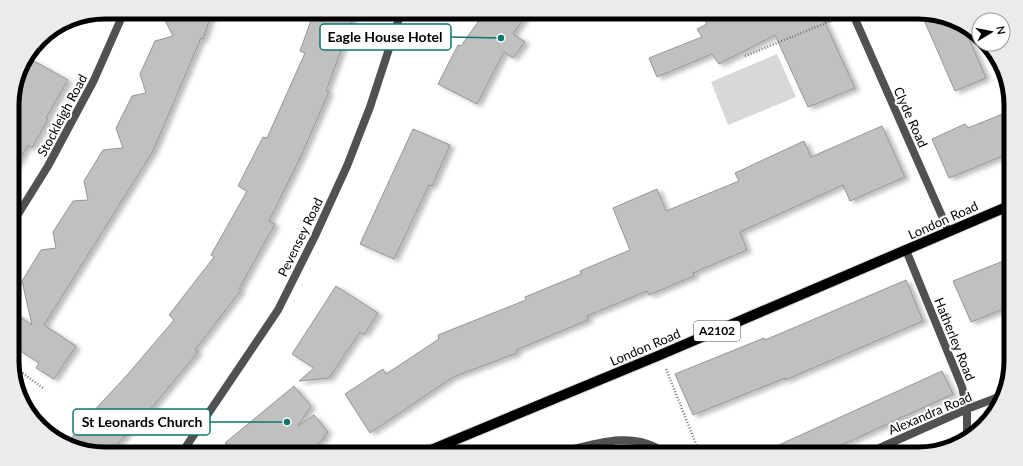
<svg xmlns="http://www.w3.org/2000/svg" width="1023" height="466" font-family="Lato,sans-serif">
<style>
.green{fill:#d8d8d8}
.building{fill:#c0c0c0;stroke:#959595;filter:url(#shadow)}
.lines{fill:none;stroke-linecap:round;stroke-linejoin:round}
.primary-casing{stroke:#dbdbdb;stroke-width:12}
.path{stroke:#737373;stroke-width:2.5;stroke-dasharray:1 2;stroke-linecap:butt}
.street{stroke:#515151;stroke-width:8}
.primary{stroke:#000;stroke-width:10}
.labels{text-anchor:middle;stroke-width:4;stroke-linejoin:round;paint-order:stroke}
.shield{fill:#fff;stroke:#4c4c4c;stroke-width:1}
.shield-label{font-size:12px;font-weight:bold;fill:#000}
.street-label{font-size:13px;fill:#000;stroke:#fff}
.rim{fill:none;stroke:#000;stroke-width:5}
.leader{fill:none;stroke:#0f766e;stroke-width:1.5}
.callout-dot{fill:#0f766e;stroke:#fff;stroke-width:1.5}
.callout{fill:#fff;stroke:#0f766e;stroke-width:1.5}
.callout-label{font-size:14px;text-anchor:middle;font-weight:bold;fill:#000}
</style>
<defs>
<filter id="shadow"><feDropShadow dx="4.5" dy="2.5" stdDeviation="2" flood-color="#0004"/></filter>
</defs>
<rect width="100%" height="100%" fill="#fff"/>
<path class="green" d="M777 54 796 97 728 125 711 82Z"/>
<path class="building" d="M161 12H212L203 39 201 38 153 151 44 325 76 346 54 379 36 368 39 363 13 346V312L32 325 22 281 41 250 56 248 53 232 73 201 88 200 84 181 103 150 123 148 116 128 132 96 146 93 140 74 155 41 173 36Z
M314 12H355L326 91 329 92 301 156 269 221 275 224 239 289 241 290 195 350 198 352 154 405 108 454 69 447 66 444 91 416 90 415 128 374 174 320 169 315 214 257 211 255 247 191 238 186 263 137 267 138 305 53 300 51Z
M485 12H528L513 34 525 42 513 58 504 52 477 104 438 84 458 45 461 46Z
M700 12H820L855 88 808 107 775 35 719 64 712 54 657 77 649 58 702 37 697 29 707 24Z
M921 13 954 19 964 27 986 78 955 91Z
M34 61 68 80 46 118 48 119 32 148 28 145 12 172V98Z
M1010 111V153L949 178 932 139 965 124 968 128Z
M882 126 905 177 850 201 843 185 740 232 747 250 693 273 694 276 649 295 647 291 587 316 588 320 516 350 517 353 453 377 370 433 345 394 383 369 386 374 439 339 438 335 526 300 525 297 581 274 580 271 630 250 613 208 657 189 666 211 739 181 735 173 804 141 811 157Z
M413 129 450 145 432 186 429 185 394 259 360 244Z
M1011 258V306L971 322 953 281Z
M906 280 923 321 785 380V378L693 415 675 374 764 338 765 340 791 329Z
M336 286 378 313 364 335 360 332 329 378 299 381 314 368 292 354Z
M942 371 953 394 822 454H759Z
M294 386 311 406 298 426 314 415 328 432 324 435 325 437 307 454H233L225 443Z"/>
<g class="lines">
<g class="primary-casing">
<path id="primary" d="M421 454 660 355 1011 205"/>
</g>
<path class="path" d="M745 56 838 18
M13 366 43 388
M666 369 700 454"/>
<path class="street" d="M852 12 949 232
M12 224 48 166 94 80 124 12
M906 250 962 387 967 409V439
M181 454 278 310 315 236 347 166 370 107 401 12
M555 454C591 445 634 428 666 454
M866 454 967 409 1004 395"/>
<use href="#primary" class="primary"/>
</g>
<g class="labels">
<rect class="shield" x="694" y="321" width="46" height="20" rx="3"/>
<g class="shield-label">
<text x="717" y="335">A2102</text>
</g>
<g class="street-label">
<text transform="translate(62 115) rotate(-62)" y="5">Stockleigh Road</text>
<text transform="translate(911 117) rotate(66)" y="5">Clyde Road</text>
<text transform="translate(943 220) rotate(-24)" y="5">London Road</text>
<text transform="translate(300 237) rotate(-64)" y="5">Pevensey Road</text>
<text transform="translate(955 339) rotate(68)" y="5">Hatherley Road</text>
<text transform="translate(645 347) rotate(-23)" y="5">London Road</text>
<text transform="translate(930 413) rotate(-23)" y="5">Alexandra Road</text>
</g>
</g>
<path d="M0 0H1023V466H0ZM105 19H918A86 86 0 0 1 1004 105V361A86 86 0 0 1 918 447H105A86 86 0 0 1 19 361V105A86 86 0 0 1 105 19Z" fill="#ebebeb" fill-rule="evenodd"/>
<path class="rim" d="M105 19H918A86 86 0 0 1 1004 105V361A86 86 0 0 1 918 447H105A86 86 0 0 1 19 361V105A86 86 0 0 1 105 19Z"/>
<path class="leader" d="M501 38L451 37M287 422L210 422"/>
<g class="callout-dot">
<circle cx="501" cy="38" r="4"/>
<circle cx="287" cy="422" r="4"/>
</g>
<g class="callout">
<rect x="320" y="24" width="131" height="26" rx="4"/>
<rect x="73" y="409" width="137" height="26" rx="4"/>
</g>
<g class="callout-label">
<text x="385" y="42">Eagle House Hotel</text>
<text x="142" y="427">St Leonards Church</text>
</g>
<g transform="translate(991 32) rotate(80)"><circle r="19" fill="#ffffff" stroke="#999999"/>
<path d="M0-3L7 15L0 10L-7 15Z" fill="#000000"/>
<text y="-6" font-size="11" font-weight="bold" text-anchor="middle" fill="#000000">N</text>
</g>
</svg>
